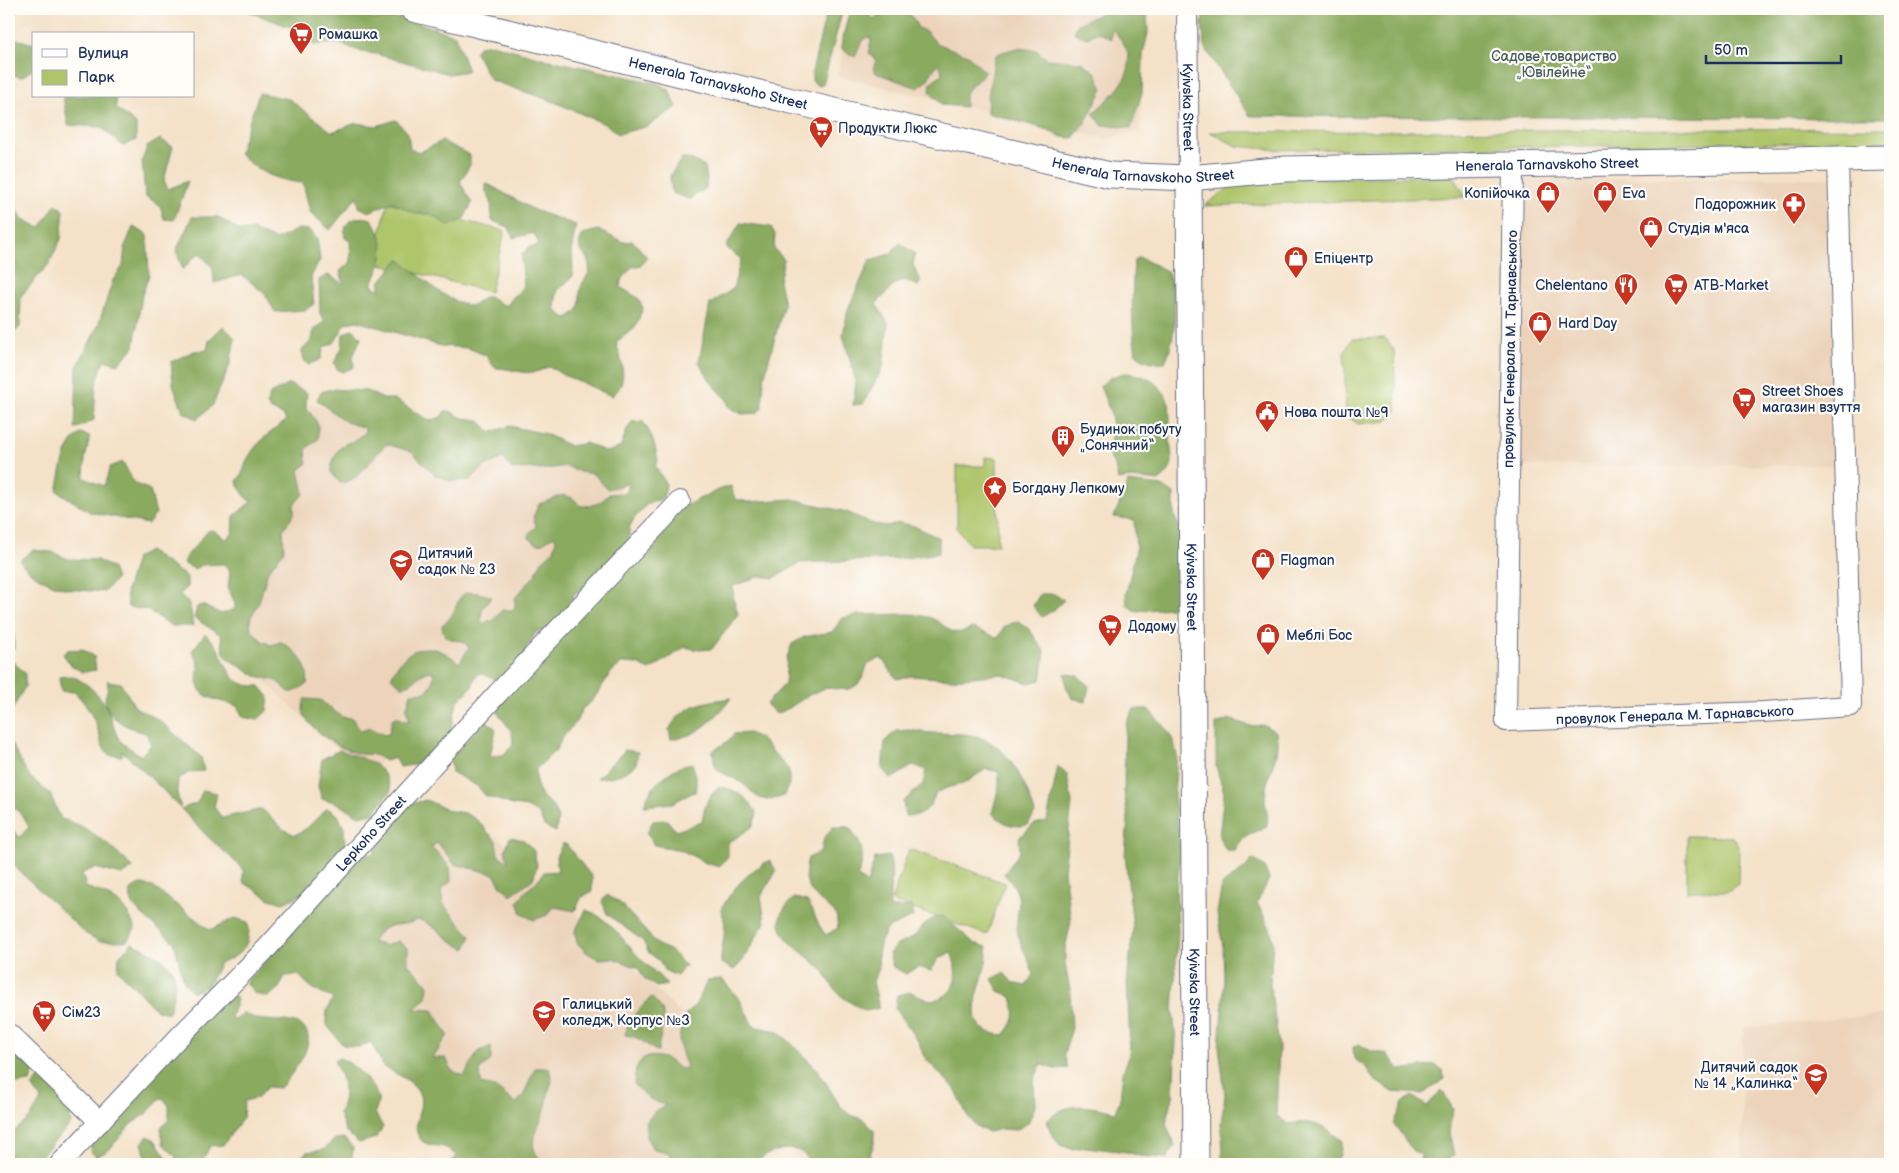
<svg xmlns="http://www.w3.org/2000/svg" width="1899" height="1173" font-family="'Balsamiq Sans',sans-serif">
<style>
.built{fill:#ecd3ba}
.green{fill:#aec56a;stroke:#647a64}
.forest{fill:#8aaa5e;stroke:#526c5e}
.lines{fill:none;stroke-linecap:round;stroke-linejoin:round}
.minor-casing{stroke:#676d83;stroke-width:22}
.major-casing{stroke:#676d83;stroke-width:27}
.minor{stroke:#fff;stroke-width:20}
.major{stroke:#fff;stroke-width:25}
.labels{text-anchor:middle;stroke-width:4.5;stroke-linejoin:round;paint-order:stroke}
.poi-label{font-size:14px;fill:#1b2f5e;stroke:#fdfcf7;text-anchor:start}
.park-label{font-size:14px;fill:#475c62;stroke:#fdfcf7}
.street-label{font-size:14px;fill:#1b2f5e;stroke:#fdfcf7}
</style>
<rect width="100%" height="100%" fill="#fdfcf7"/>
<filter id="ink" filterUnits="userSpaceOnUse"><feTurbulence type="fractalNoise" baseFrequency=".02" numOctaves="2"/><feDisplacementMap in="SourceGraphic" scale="10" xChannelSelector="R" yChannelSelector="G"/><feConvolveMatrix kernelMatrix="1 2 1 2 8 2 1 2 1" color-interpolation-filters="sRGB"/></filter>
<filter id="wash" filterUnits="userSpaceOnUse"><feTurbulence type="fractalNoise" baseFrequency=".0096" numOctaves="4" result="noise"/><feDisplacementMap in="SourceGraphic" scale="20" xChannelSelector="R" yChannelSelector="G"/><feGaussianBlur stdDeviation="1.12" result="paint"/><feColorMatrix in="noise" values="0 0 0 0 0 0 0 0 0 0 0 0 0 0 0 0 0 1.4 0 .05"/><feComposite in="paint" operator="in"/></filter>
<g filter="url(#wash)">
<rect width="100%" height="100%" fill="#f4e1c7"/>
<path class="built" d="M857 9H1144L1140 131 1106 139 837 76Z
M1833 178 1836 465 1519 466 1520 179Z
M310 405 624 476 615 517 367 775 227 647Z
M428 823 497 837 779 1108 727 1164H529L305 958Z
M1890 1014V1164H1742L1743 1028Z"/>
<path class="green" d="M1890 128V142L1277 150 1236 146 1210 132Z
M1454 176 1466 197 1204 206 1235 183 1262 179Z
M388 202 505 231 490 292 373 262Z
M1385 338 1394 350 1396 411 1387 421 1358 424 1346 415 1344 353 1352 339Z
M985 457 997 458 998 545H970L957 529V466H985Z
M1687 836 1733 837 1739 846 1738 884 1728 891H1687Z
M909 849 1005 883 987 935 891 901Z"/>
<path class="forest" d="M242 9H349L374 19 403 18 455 35 468 71 449 74 376 54 362 52 338 43 314 45 295 29Z
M827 9H843L823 84 819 86 812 81V72Z
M850 9H868L872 19 894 10 912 16 918 28 927 32 936 43 968 55 985 72 965 93V107L942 105 930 92 931 82 942 74 940 64 936 66 926 82 918 88 876 73 873 69 876 60 869 53 871 38 867 37 863 40 855 57 843 50 841 45Z
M1109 9H1147L1148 33 1143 54 1142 93 1131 128 1102 125 1093 113C1111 97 1138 76 1126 48 1123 41 1116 34 1112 28L1111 39 1098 32 1087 38 1074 33 1078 24Z
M1204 9H1890V118L1250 116 1205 48 1202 25Z
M9 37 34 44V69L21 77 9 74Z
M492 44 549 60 657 83 669 90 677 107 648 126 618 134 607 125 552 101 490 80 475 52 479 46Z
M1017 48 1036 50 1047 59 1082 62 1096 73 1103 89 1085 123 1073 138 1062 137 1042 128 987 113 988 96 995 56 999 53Z
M259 93 289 99 332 132 356 123 376 126 396 120 408 133 410 149 420 152 442 141 470 155V165L460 182 472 203 463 220 449 226 431 214H416L392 202 369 212 359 207 357 196 330 230 310 212 303 183C278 181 256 172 239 153Z
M63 96H116V108L136 124V140L123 146 101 127 68 125Z
M160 139 173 147 164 180 168 189 188 181 174 220 164 219 160 205 145 196 142 161 147 147Z
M682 158 693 160 705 167 707 178 706 188 690 199 672 193 670 176Z
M486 183 534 210 576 225 572 247 573 276 557 292 555 308 562 316 567 318C570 316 575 313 577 311 582 303 578 295 581 287 583 280 591 275 589 265 586 250 573 253 583 234L598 230 623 242 633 241 647 257 641 265 632 267 621 281 620 287 638 298 643 308 635 328 616 342C621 360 630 382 612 396 597 390 583 382 568 377 560 375 555 368 547 367 529 379 515 368 495 368L485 355 468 348 441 346 357 321 346 323 334 343 324 347 321 359 308 365 302 358V350L312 340 314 330 325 321 320 314 319 280 328 275 344 284 340 271 351 262 350 241 345 238C342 222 356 214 371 219 389 242 384 262 371 285L380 290V282L399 259C421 275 444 302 472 306L485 297H490L503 305H508C511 297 522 290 523 285 524 275 521 265 522 255L529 247 539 245 534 233 513 238 509 227 492 221 491 201 486 192Z
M9 197 23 219 40 228 56 204 64 211 61 239 49 264 21 296 20 327 12 335 9 382Z
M192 217H218L240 231 251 229 275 240 299 229 309 230 317 238 320 260 311 277 314 304 305 310 275 312 265 294 242 275 214 283 213 268 199 253 183 269 176 251Z
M740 223 771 227 775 234 774 249 784 259 779 281 784 304 764 378 762 408 757 413 742 414 729 407 727 400 711 382 699 362 710 304 733 289 741 259 726 247Z
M133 227 147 234 149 275 142 295 134 347 119 364 104 360 96 385 94 420 75 429 77 367 98 326 113 280 123 266 125 246Z
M900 243 915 254 913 265 921 281 918 286 905 280 895 284 876 304 888 323 883 367 863 404 853 405 856 382 843 335 848 309 870 260 890 254Z
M1139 257 1167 271C1178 298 1177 336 1165 362 1153 363 1145 362 1136 354 1131 325 1132 290 1134 261Z
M223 326 235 338 230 364 213 405 197 419 183 412 173 384 171 362 194 351 207 350 209 340Z
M353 329 361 337 353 357 354 367 343 372 337 369 334 363 342 348 343 334Z
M1124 373C1143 373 1164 384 1169 404 1171 415 1169 425 1170 436 1170 458 1179 465 1159 481L1131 478 1118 480 1115 466 1108 454 1113 427 1111 414 1100 386 1111 377Z
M289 384 307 393 306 407 318 424V439L306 449 307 464 299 470 304 494 294 504V514L283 530 284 551 268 571 259 602 250 619 251 629 262 641 271 645 281 642C297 650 310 667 307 684L294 692H289L277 681 256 676 228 659 223 651 221 635 194 618 197 607 202 605 221 614 235 609V603L228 588 230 571 224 564 202 565 194 569 185 564 184 559 208 531 213 530 226 539 233 533 234 516 253 500H248L238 486 237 481C243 474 244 468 247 460 256 442 271 432 286 421L284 416 270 409 267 404 270 394Z
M331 389 367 391 383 399H394L430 421 441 417 445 411H450L462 418 479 420 491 432 510 426 546 434 570 446 586 443 607 452 621 447 626 431 632 422 642 421C652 433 655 445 658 461L655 465 666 484 664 495 661 499 646 505 634 519 629 528V540L624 555 593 583 575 593 560 624 553 632 537 631 525 650 526 668 499 681 480 673 475 677 472 687 457 702 449 740 429 758 420 764 399 767 395 758 385 761C369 750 370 757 356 753 337 747 324 738 310 724 303 715 301 710 305 699L320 700 342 717 352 718 361 731 370 728 384 735 389 734 392 719 396 717 406 721 410 720 406 710 411 693 426 692 432 684 434 674 430 671C420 673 413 684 403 687L391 677C407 644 432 639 459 663L469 648 463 641C453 641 442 638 442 625 466 610 447 581 492 597L482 609 481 620 484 624 488 621H493L502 610H512L515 607V598L535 575 542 561 554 550 556 540 554 536 541 544H537L529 538V533L536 526 533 517 539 504 563 495 573 498 581 506C594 506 600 504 609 494L624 493 628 488 627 484 607 489 594 474 580 472 566 466 540 470 529 468 513 470 503 458 485 466 470 480 450 481 434 474 412 452 387 444C371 456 362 481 340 483L331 472C332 457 339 442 356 441L357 438 365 433V428L346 422 317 400 321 392Z
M81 433 90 437 85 459 84 478 104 486 110 467 123 462 134 483 150 490 156 514 148 524 90 512 57 491C62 471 63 446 81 433Z
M1128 482 1162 486 1174 494V516L1181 530 1184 578 1178 600 1171 608 1135 611 1127 605 1126 594 1136 550 1134 520 1114 517Z
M731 486 735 499 749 502 792 499 847 512 873 524 887 526 900 523 914 526 939 538V553L898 559 800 563 774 578 760 576 733 586 734 601 738 614 712 649 699 650 685 647 650 670 637 664 623 663 612 671 593 700 582 709 576 722 562 738 556 750 536 769V783L541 796 552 805 558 818 556 832 544 826 539 814 527 807 513 805 486 796 477 786 452 772 450 758 486 720 496 729 490 756 503 755 513 745 512 732 496 710C501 704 506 696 512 691 525 679 531 678 537 659L683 507C698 500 714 490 731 486Z
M33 550 52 552 68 559 97 560 112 568 116 579 104 592C92 590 80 591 69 589 52 586 27 574 20 560Z
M149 551 187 577V588L180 594 190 605 193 626H172L147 610 128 607 126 592 136 558Z
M1040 594H1054L1064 600 1054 610 1042 617 1033 606Z
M9 600 13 604 14 649H9Z
M909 614C918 615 929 616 937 621 953 631 951 637 973 628L998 638 1005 626 1018 621 1029 629 1045 652 1041 680 1028 683 1002 674 952 679 911 676 897 679 881 658 867 665C865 673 862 682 854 687 844 693 833 686 823 689 806 694 793 708 776 714L766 704 785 684 787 657 792 644 804 637 832 632 843 618 856 615Z
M205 634C232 655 220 688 260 686L269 697 267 711 257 720 243 717 237 706C211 697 191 700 199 664L192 651Z
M82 649 94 656 96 670 82 672 71 665 63 654 68 650Z
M9 658 25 673V687L11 712 9 740 29 776 50 794 61 819C86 824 116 849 133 868L122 875 95 868 82 873 86 887C113 897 125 901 135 929L127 941H99L86 934 14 866 9 857V827L20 837 29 827 22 815 9 803Z
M1065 673 1078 676 1089 685 1086 702 1072 698 1066 686Z
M72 676C90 684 105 699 111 718 114 726 115 733 119 739 124 746 135 751 141 756L151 745 146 733C131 729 107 720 105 700 105 693 110 689 107 681L121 683 135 707 159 720 201 757 204 771 190 772 178 779 177 793 181 809 197 803 203 790 217 793 214 807 222 818 262 809 283 829 295 835 307 828 327 808 338 815 344 828 345 842 331 874 295 898 282 903 270 899 243 882V870C229 854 212 842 198 827 174 801 149 775 122 751V756L109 755C99 744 102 742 98 730 93 715 85 702 74 692L61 691 59 677Z
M731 698C717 718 696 738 671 739L669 730C683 704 704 702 731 698Z
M1134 709H1148L1167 730 1174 742 1177 756 1174 796 1181 854 1176 889 1178 932 1173 1012 1176 1041 1173 1097 1166 1124 1175 1146 1167 1158 1139 1156 1127 1152 1086 1147 1072 1149 1060 1145 1051 1133 1047 1121C1066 1100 1089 1106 1115 1112L1120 1099 1123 1072 1128 1059 1130 1046 1127 983 1133 928 1125 855 1128 819 1124 791 1125 735 1127 721Z
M1229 719 1250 726 1264 725 1276 732C1281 760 1265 774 1265 799 1265 808 1269 814 1267 826L1243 838 1235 850H1226L1219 837 1224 793 1216 766V724Z
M910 730C928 734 945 733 964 734 1006 737 1024 779 1035 813L1028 825C1012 828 1004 824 992 813L999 786V772L986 769 963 784 949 787 936 793 930 806 919 815 905 816 903 802 923 784 926 770 914 765 891 779 882 769 885 741 896 731Z
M749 733 761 739 789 770V784L784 796C753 807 757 790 735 779 718 770 715 774 713 751L725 743 734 734Z
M340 750C365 760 384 761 391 791L373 813 359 816 335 802 322 799 318 786 322 759Z
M625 750 638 752 636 765C623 775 613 778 597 778Z
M692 763 696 776V791L672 803 644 806C649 785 672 767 692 763Z
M1058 766 1067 775 1072 803 1064 872 1071 921 1065 950V964L1070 990 1072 1028 1064 1054 1068 1068 1054 1069 1041 1064 1034 1080 1035 1107 1028 1123 1016 1130 1002 1129 988 1132 976 1126 967 1115 955 1089 924 1057 919 1043 895 1009 897 995 911 992C919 996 928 1002 937 999 959 994 958 968 951 952L938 959 931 971 918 967 906 974 893 967 889 954C899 940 899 946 911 938 926 929 921 920 943 916L974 943 987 947C990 980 949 1031 1004 1035 1016 1022 1016 1013 1012 997L999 991 992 979 1004 973 1013 983 1026 986 1033 974C1030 961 1023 951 1019 938 1011 909 1031 901 1004 874L1020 852 1019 838 1034 824 1047 821Z
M719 787C737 789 749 798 757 814L752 827 728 843V857L719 867 706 863 681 850 654 845 647 833 653 821 667 820 676 831 702 822C704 806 707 798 719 787Z
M426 800 451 811 465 813 477 820 496 841 498 855 508 862 505 850 510 837 524 840 534 851 537 865 533 879 511 895 501 886 494 874 454 864 438 843 431 846 450 867 451 881 441 890 443 904 471 936 466 949C451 944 430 921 419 920 415 920 409 924 404 924 388 926 381 927 372 942L385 946 398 941 408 949V964L428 984 427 998 414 1009 433 1010 448 1035 433 1058H446L452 1071 464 1076 478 1052 491 1046V1060L480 1070 481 1084 495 1087 516 1104 524 1094 535 1068H549L552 1082C547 1092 548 1099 545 1109 539 1131 522 1144 545 1164H449L457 1156C454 1154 451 1151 448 1149 438 1143 424 1149 418 1135 415 1128 417 1120 419 1112 428 1083 400 1078 383 1066L371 1042 358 1047 343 1045 326 1024 327 1010 333 998C318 993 309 987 299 975L285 976 279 988 268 997 255 994 246 982 359 856 373 854 381 843 399 807Z
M833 827H849C862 843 867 857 857 876L867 884 875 858 889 856C895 874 888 889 890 908H904L911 905 913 917 888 928 881 941 878 955 879 969 873 981 879 1008 866 1011C854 1005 839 997 832 985 829 981 827 976 824 972 805 950 756 931 794 898L807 901C815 913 816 924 826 935L838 928 836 914C815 895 800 890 808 858L821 852 824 838Z
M562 844H566L592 877V891L581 898 575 911 554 907 547 915 534 920 522 914 518 902C525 889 536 885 544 872L558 871 556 857Z
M1253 859 1264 866 1269 879 1257 903 1270 928 1273 941 1270 984 1279 1046 1276 1115 1288 1124C1311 1120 1324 1125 1342 1141L1340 1155 1334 1164H1220L1223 1151 1221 1123 1225 1095 1219 1046 1224 989 1223 947 1217 913 1222 885 1244 869Z
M770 860 776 872 761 896 765 923C753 939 749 956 734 970L721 963C720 942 730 931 721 910 730 890 750 870 770 860Z
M139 884 153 887 210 930 235 918 248 922C252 945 241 956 220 963L207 987 193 992 184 982 174 942 142 915 133 905 129 892Z
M607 895 620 903 658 945 670 950 685 965 677 976 664 970 660 961 649 953 643 941 607 914 602 901Z
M586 910C609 918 620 937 636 954 646 965 658 973 667 985L656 987 645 979 638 968 613 958 598 959 586 952 577 943 575 931Z
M132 943C147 950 178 963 175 983 174 993 171 1003 169 1013L156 1010 118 970 119 956Z
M722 979 740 1000 753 1026 777 1031 788 1040 818 1070 840 1106 851 1115 864 1120 874 1130V1144L866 1164H811C808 1161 805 1154 801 1152 787 1144 763 1154 755 1164H678L677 1161 667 1152 653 1149 646 1137V1123L654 1112 666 1105C651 1101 643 1096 634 1083L636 1069 643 1058C660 1054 667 1058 680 1069L686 1068 679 1041 681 1027 686 1014 696 1004 708 980Z
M227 996H235L237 1000 231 1017 234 1020 243 1013C249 1014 252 1018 257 1019 269 1021 281 1020 292 1022 328 1031 294 1071 283 1085L280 1088 267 1087 257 1098 244 1101 243 1118 223 1145 210 1146 201 1164H178L175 1156 163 1144 161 1127 169 1120V1106L164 1099 160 1098 146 1114 131 1124 109 1150 96 1157 90 1151 92 1135Z
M651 997C654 1000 660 1005 662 1010 667 1021 658 1039 658 1052 643 1044 642 1037 625 1035L629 1021Z
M9 1040 35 1069 30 1082 17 1084 9 1073Z
M1359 1044 1371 1051 1387 1054 1400 1070 1435 1065 1443 1070 1444 1079 1423 1094 1393 1092 1374 1080 1365 1066 1354 1059 1353 1047Z
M337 1058C349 1058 375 1085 378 1098 379 1102 376 1108 375 1113L383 1127 376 1138 359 1143 346 1132 339 1113C348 1091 344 1082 334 1061Z
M39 1078 50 1082 69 1104 71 1124 33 1164H9V1136L30 1118 41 1100 32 1086Z
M1442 1090 1453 1109 1449 1132 1454 1155 1443 1164H1420L1421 1154 1413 1151 1394 1124 1403 1103 1412 1096 1427 1106Z
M148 1136 155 1140 171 1164H148L142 1143Z
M344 1138 353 1148 352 1157 338 1164H296L306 1152 323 1150 335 1139Z"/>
</g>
<g filter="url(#ink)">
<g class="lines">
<g class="minor-casing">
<g id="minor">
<path id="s1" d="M1187 9 1189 178"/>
<path id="s2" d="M1513 165 1506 721 1763 712 1851 706 1838 159"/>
<path d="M9 1034 100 1122"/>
<path id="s3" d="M60 1164 176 1040 268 947 498 693 680 501"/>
</g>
</g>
<g class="major-casing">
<g id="major">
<path id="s4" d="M413 9 796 102 1110 175 1189 178 1286 169 1890 158"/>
<path id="s5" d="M1189 178 1196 1164"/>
</g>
</g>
<use href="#minor" class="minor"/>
<use href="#major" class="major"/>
</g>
</g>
<defs>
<g id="supermarket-pin" transform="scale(1.25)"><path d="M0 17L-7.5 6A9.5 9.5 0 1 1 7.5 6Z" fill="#c8321e" stroke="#fdfcf7"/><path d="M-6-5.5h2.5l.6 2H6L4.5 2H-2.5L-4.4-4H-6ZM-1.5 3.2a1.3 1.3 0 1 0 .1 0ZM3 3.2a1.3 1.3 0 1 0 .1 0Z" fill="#fff"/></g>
<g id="shop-pin" transform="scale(1.25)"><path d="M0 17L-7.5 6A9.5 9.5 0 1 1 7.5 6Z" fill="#c8321e" stroke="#fdfcf7"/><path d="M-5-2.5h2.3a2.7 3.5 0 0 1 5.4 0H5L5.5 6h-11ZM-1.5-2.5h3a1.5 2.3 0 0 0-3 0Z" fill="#fff"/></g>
<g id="pharmacy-pin" transform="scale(1.25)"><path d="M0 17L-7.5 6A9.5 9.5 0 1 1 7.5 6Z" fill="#c8321e" stroke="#fdfcf7"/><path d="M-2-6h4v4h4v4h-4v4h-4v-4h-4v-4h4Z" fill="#fff"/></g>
<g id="restaurant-pin" transform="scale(1.25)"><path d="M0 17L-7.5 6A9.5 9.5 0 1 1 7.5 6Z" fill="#c8321e" stroke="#fdfcf7"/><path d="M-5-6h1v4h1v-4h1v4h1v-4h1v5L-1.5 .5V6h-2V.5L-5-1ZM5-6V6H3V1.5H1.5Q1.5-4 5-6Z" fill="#fff"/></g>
<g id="civic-pin" transform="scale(1.25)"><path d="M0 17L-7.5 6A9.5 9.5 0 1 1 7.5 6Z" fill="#c8321e" stroke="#fdfcf7"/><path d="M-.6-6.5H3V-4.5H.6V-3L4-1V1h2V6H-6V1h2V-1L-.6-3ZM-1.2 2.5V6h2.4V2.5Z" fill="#fff"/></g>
<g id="building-pin" transform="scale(1.25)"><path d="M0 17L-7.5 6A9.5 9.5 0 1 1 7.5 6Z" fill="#c8321e" stroke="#fdfcf7"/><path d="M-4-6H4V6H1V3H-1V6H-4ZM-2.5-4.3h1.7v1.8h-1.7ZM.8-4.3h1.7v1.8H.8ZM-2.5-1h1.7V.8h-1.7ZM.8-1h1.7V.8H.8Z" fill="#fff"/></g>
<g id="sight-pin" transform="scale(1.25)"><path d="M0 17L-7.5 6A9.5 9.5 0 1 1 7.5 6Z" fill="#c8321e" stroke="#fdfcf7"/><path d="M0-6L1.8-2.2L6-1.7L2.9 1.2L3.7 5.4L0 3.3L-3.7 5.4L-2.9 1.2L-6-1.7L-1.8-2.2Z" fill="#fff"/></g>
<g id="school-pin" transform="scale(1.25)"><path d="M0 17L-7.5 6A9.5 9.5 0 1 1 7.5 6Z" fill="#c8321e" stroke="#fdfcf7"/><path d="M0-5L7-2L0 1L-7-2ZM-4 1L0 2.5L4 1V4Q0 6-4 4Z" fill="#fff"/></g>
<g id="university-pin" transform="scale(1.25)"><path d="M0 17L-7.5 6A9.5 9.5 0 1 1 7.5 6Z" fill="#c8321e" stroke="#fdfcf7"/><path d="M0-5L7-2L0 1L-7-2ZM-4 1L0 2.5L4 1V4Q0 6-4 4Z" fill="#fff"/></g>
</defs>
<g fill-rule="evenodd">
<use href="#supermarket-pin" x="301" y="34"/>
<use href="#supermarket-pin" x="821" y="128"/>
<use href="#shop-pin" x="1548" y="193"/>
<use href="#shop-pin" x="1605" y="193"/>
<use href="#pharmacy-pin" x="1794" y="204"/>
<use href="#shop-pin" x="1651" y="228"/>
<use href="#shop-pin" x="1296" y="258"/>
<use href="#restaurant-pin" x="1626" y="285"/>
<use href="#supermarket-pin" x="1676" y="285"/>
<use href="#shop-pin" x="1540" y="323"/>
<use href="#supermarket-pin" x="1744" y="399"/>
<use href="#civic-pin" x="1267" y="412"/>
<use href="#building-pin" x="1063" y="437"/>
<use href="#sight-pin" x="995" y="488"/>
<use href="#shop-pin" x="1263" y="560"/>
<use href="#school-pin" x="401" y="561"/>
<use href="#supermarket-pin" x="1110" y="626"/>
<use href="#shop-pin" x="1268" y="635"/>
<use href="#supermarket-pin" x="44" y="1012"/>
<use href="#university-pin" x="544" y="1012"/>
<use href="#school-pin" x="1816" y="1075"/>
</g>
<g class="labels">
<g class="poi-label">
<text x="318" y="39">Ромашка</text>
<text x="838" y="133">Продукти Люкс</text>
<text x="1530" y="198" text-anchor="end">Копійочка</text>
<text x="1622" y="198">Eva</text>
<text x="1776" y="209" text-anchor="end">Подорожник</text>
<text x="1668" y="233">Студія м'яса</text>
<text x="1314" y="263">Епіцентр</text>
<text x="1608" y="290" text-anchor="end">Chelentano</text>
<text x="1694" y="290">ATB-Market</text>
<text x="1558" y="328">Hard Day</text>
<text x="1762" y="396">Street Shoes<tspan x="1762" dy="16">магазин взуття</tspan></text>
<text x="1284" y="417">Нова пошта №9</text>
<text x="1080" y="434">Будинок побуту<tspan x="1080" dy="16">„Сонячний“</tspan></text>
<text x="1012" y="493">Богдану Лепкому</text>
<text x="418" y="558">Дитячий<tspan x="418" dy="16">садок № 23</tspan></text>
<text x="1280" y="565">Flagman</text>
<text x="1128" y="631">Додому</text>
<text x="1286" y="640">Меблі Бос</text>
<text x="562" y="1009">Галицький<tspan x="562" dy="16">коледж, Корпус №3</tspan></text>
<text x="62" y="1017">Сім23</text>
<text x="1798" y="1072" text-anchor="end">Дитячий садок<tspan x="1798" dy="16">№ 14 „Калинка“</tspan></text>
</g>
<g class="park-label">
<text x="1554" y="61">Садове товариство<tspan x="1554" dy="16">„Ювілейне“</tspan></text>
</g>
<g class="street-label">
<text dy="5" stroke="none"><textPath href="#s4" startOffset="314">Henerala Tarnavskoho Street</textPath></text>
<text dy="5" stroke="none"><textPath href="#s1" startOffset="98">Kyivska Street</textPath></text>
<text dy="5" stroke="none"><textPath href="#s4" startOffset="1154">Henerala Tarnavskoho Street</textPath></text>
<text dy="5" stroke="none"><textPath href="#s4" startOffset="749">Henerala Tarnavskoho Street</textPath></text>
<text transform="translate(1510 349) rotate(-89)" y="5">провулок Генерала М. Тарнавського</text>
<text dy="5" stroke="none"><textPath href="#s5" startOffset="409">Kyivska Street</textPath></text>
<text dy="5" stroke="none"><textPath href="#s2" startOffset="725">провулок Генерала М. Тарнавського</textPath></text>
<text dy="5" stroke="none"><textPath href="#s3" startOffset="454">Lepkoho Street</textPath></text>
<text dy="5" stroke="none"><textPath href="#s5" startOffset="814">Kyivska Street</textPath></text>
</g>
</g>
<rect width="1899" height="1173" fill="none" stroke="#fdfcf7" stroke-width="30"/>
<rect x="32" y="32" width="162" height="65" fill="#fdfcf7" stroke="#a3aaba"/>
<rect x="42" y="49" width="25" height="8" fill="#ffffff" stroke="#a3aaba"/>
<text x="78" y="58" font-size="15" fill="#1b2f5e">Вулиця</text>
<rect x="42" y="70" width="25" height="15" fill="#aec56a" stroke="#a3aaba"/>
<text x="78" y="82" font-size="15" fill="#1b2f5e">Парк</text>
<path d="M1706 55v8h135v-8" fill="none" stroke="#1b2f5e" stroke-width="2.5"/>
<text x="1714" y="55" font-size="15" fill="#1b2f5e" stroke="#fdfcf7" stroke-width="4" paint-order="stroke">50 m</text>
</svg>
